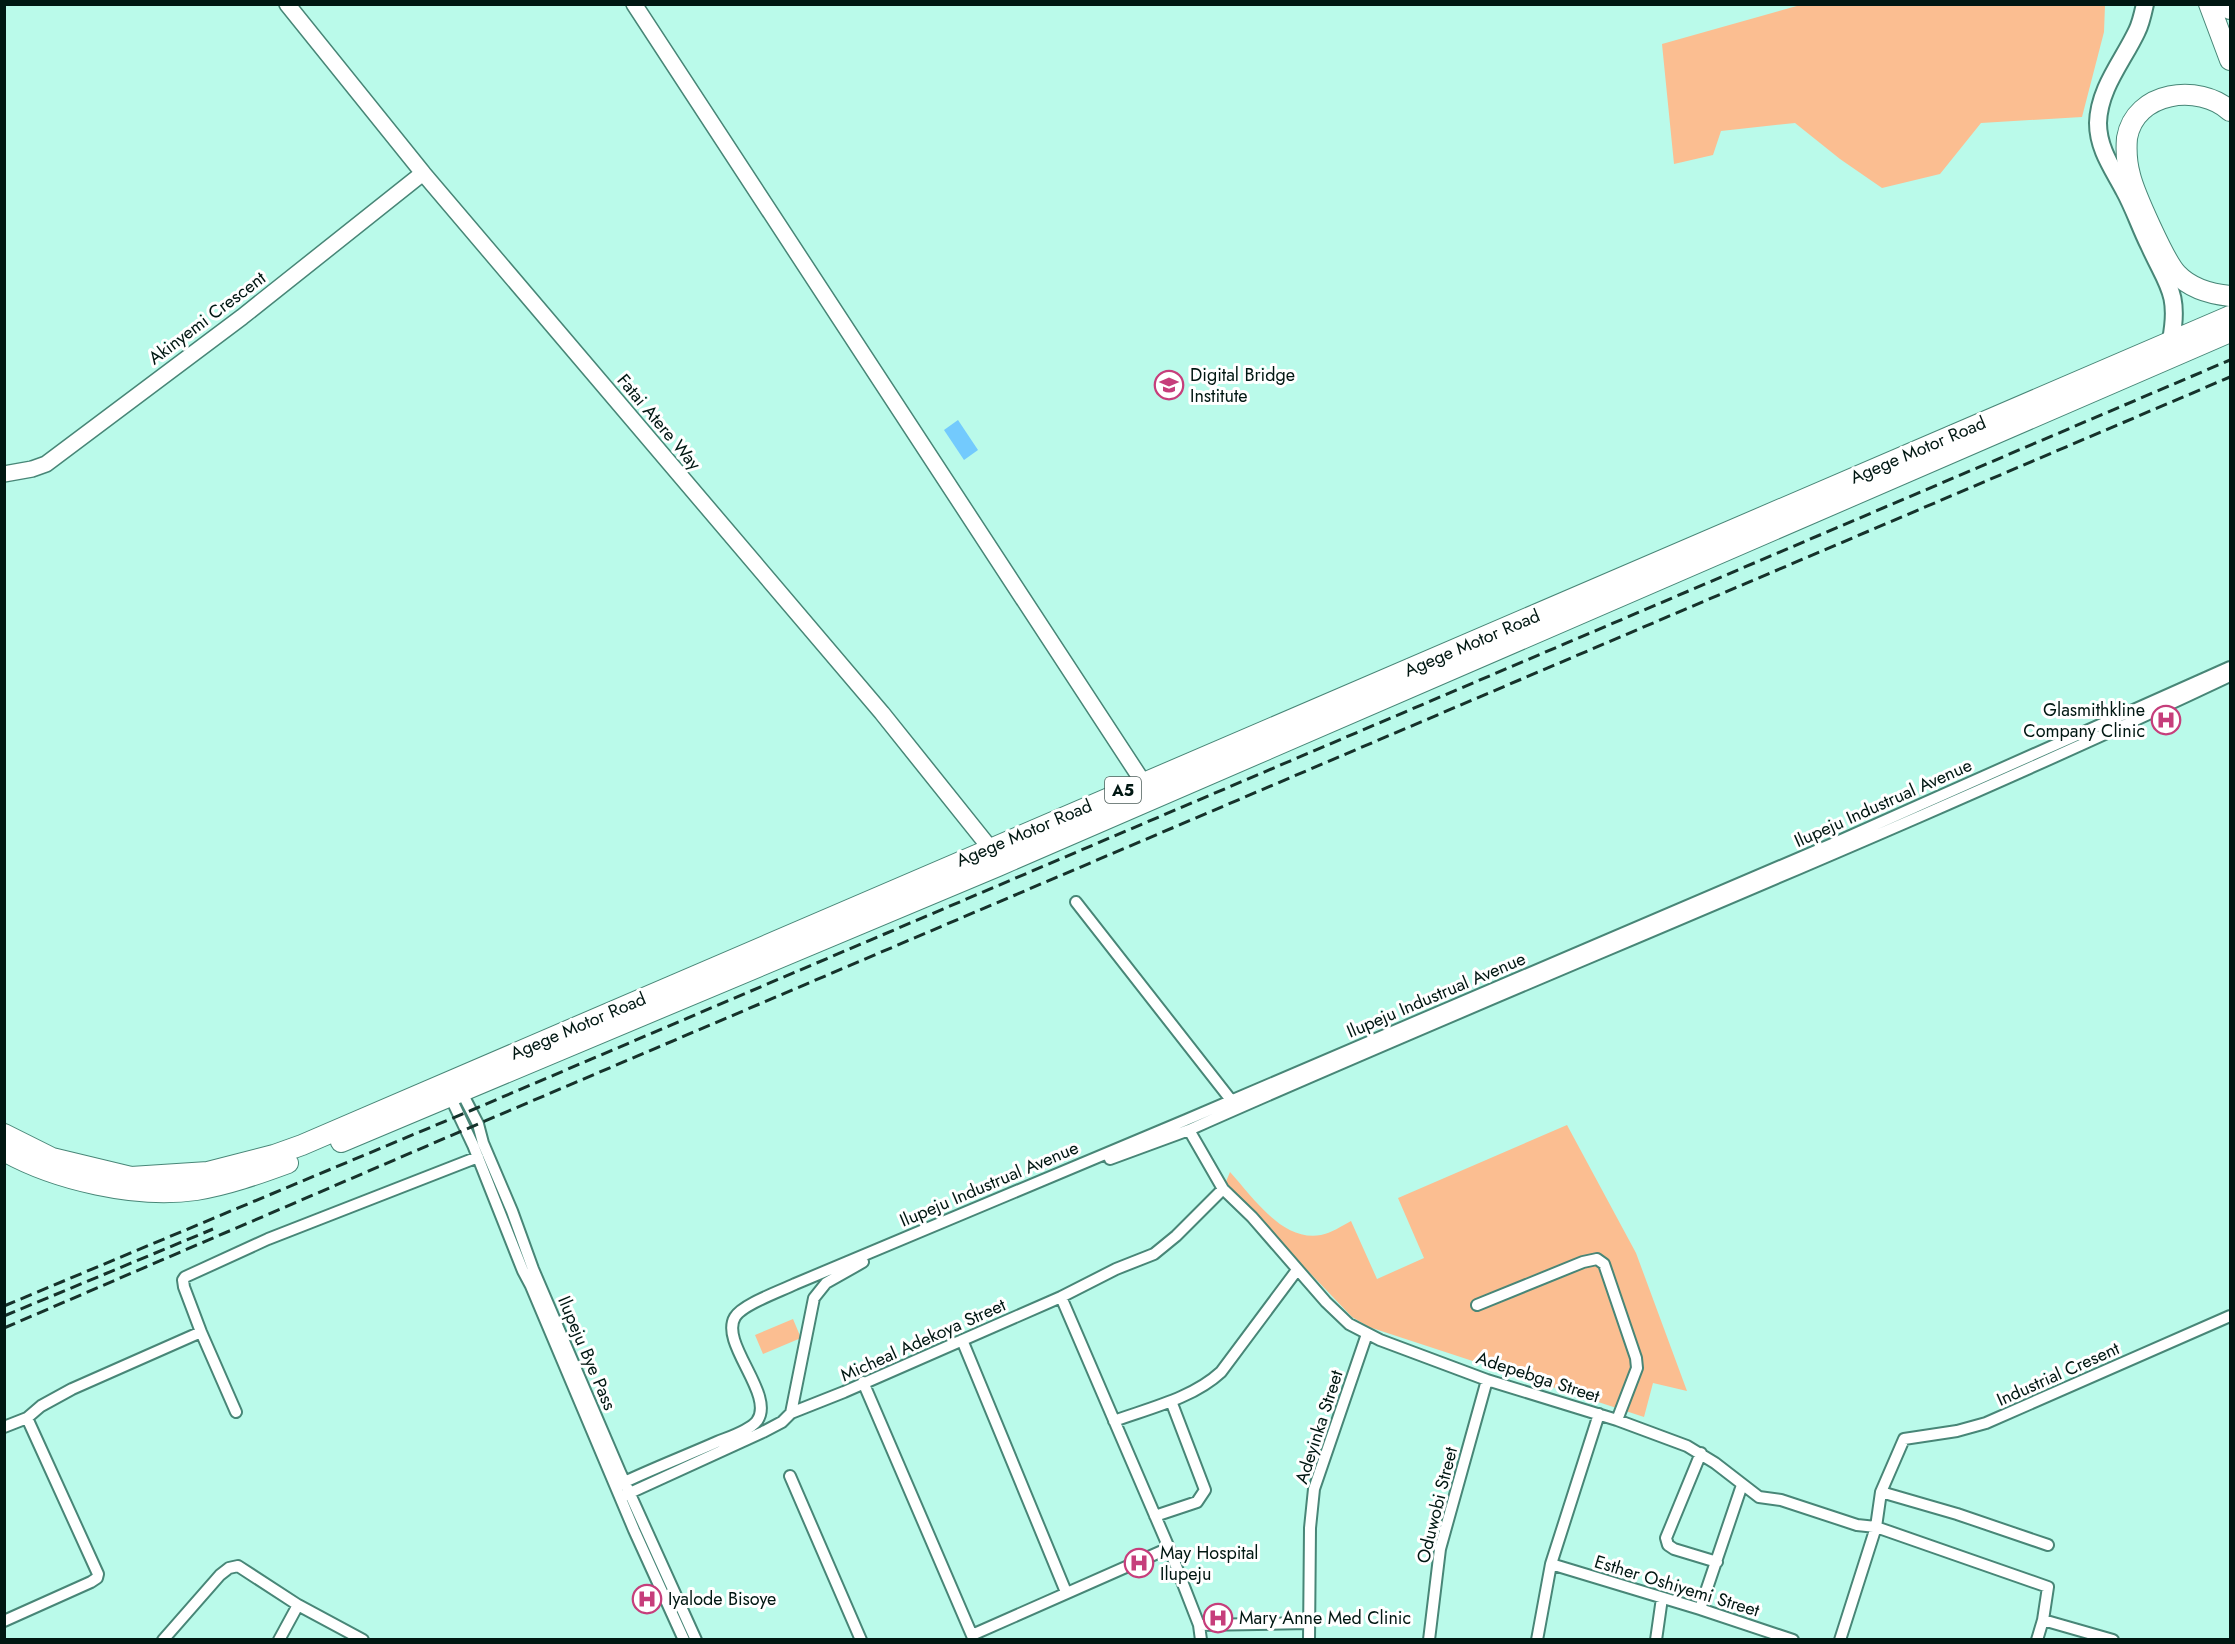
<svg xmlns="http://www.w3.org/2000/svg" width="2235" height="1644" font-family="Jost,sans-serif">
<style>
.green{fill:#fbbe91}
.water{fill:#73cafd}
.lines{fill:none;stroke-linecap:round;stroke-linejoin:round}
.street-casing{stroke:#488677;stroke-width:14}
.secondary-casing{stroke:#488677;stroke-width:18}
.primary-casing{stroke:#488677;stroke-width:20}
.highway-casing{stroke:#488677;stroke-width:22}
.street{stroke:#fff;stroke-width:10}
.secondary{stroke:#fff;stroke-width:15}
.primary{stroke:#fff;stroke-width:16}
.highway{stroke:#fff;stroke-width:20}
.rail{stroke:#16322b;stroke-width:3;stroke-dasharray:12 6;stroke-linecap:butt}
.labels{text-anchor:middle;stroke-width:6;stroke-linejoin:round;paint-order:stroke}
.shield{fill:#fff;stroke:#4c5d59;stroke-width:1.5}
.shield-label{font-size:16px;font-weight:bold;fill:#001712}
.street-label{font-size:18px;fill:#001712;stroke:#fff}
.poi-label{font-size:18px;fill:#001712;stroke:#fff;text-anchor:start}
</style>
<rect width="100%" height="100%" fill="#bafaea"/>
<path class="green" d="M1804 4 2105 5 2104 32 2082 117 1981 123 1940 174 1882 188 1840 159 1795 123 1721 131 1713 155 1674 164 1662 44Z
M1567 1125 1636 1253 1687 1391 1653 1383 1644 1417 1369 1327 1352 1317 1225 1184 1230 1172C1253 1197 1282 1242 1321 1235 1331 1233 1342 1226 1351 1221L1377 1279 1424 1258 1398 1198Z
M793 1319 801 1338 763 1354 755 1335Z"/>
<path class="water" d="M958 420 978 450 964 460 944 430Z"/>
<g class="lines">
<g class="street-casing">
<path id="street" d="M1076 902 1231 1100
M460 1089 478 1124 483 1143 512 1211 533 1269 620 1472 696 1640
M448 1092 473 1145 523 1271 531 1286 634 1530 684 1640
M1189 1130 1223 1189 1252 1217 1326 1302 1349 1324 1380 1340 1487 1380 1617 1420 1687 1446 1715 1463 1759 1497 1781 1500 1857 1525 1876 1527 1881 1492 1904 1439 1957 1431 1986 1423 2230 1316
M1110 1159 1189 1130C1535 976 1888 838 2230 676
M1061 1297 1169 1548 1199 1625 1201 1640
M1477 1305 1583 1262 1597 1259 1604 1264 1636 1358 1637 1368 1617 1420
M962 1340 1066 1592
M863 1382 974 1640
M236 1412 201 1332 184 1287 183 1280 185 1277 268 1239 478 1157
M791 1413 814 1298 826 1283 863 1262
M1114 1421C1150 1408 1193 1398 1221 1372L1297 1270
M4 1427 27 1418 41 1406 72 1389 201 1332
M1701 1453 1666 1538 1668 1545 1674 1549 1717 1562
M790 1476 861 1640
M616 1486C649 1470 683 1457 717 1442 729 1437 749 1431 757 1421 776 1395 719 1343 735 1317 743 1304 781 1291 795 1284L1186 1120 1839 841 2230 667
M1881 1492 1957 1514 2048 1545
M621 1497 763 1432 782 1422 791 1413 844 1392 1061 1297 1116 1269 1154 1254 1176 1236 1223 1189
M1155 1516 1197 1502 1205 1490 1171 1401
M1551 1564 1700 1609 1793 1640
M1700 1609 1742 1485
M2043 1620 2113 1640
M4 1621 91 1582 97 1578 98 1574 27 1418
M1199 1625 1309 1623
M972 1635 1169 1548
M163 1640 220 1575 229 1568 238 1566 298 1605 363 1640
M279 1640 298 1605
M1309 1640 1310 1528 1314 1489 1367 1334
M1429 1640 1440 1549 1487 1380
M1537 1640 1551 1564 1599 1414
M1656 1640 1662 1598
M1840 1640 1876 1527 2048 1587 2043 1620 2037 1640"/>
</g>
<g class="secondary-casing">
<path id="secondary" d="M287 4 423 173 882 713 990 848 994 857
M634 4 1143 782
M4 474 32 469 46 464 242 317 423 173"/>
</g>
<g class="primary-casing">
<path id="primary" d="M2145 4C2143 13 2141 23 2137 31 2123 61 2099 88 2098 123 2098 149 2113 169 2124 190 2134 208 2140 227 2149 245 2167 285 2180 293 2171 340"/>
</g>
<g class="highway-casing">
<path id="highway" d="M2209 4 2230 60
M2229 4 2230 9
M2230 111C2199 83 2135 91 2127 138 2126 150 2127 164 2130 175 2134 192 2165 262 2177 274 2191 289 2210 294 2230 296
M4 1134 52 1158 131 1177 208 1172 274 1155 302 1145 2230 316
M341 1142 998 866 2230 332
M4 1151C55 1180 138 1199 196 1190 227 1185 258 1174 288 1163"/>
</g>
<use href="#street" class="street"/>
<use href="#secondary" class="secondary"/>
<use href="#primary" class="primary"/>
<use href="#highway" class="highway"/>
<path class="rail" d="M4 1306 472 1110 2230 360
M4 1316 213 1229
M4 1328 478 1124 2230 377"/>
</g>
<defs>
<g id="university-ring" transform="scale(1.5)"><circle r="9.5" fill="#fff" stroke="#c63e7b" stroke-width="1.5"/><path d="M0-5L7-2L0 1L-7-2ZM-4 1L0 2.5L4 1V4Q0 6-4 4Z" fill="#c63e7b"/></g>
<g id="hospital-ring" transform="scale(1.5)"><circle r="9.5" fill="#fff" stroke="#c63e7b" stroke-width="1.5"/><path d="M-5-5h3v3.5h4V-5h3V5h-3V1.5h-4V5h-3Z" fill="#c63e7b"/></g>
</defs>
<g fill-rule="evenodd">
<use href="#university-ring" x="1169" y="385"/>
<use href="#hospital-ring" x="2166" y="720"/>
<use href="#hospital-ring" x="1139" y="1563"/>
<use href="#hospital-ring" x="647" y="1599"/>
<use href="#hospital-ring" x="1218" y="1618"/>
</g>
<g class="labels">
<rect class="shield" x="1105" y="777" width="36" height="26" rx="4.5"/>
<g class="shield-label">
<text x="1123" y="796">A5</text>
</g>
<g class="street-label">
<text transform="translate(207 318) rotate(-37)" y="6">Akinyemi Crescent</text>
<text transform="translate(659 422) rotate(50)" y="6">Fatai Atere Way</text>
<text transform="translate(1918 450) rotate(-23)" y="6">Agege Motor Road</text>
<text transform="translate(1472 643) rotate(-23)" y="6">Agege Motor Road</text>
<text transform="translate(1883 803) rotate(-24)" y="6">Ilupeju Industrual Avenue</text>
<text transform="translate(1024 833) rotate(-23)" y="6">Agege Motor Road</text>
<text transform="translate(1436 995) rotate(-23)" y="6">Ilupeju Industrual Avenue</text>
<text transform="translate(578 1026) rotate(-23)" y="6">Agege Motor Road</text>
<text transform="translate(989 1184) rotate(-23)" y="6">Ilupeju Industrual Avenue</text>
<text transform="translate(923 1340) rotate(-24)" y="6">Micheal Adekoya Street</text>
<text transform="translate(587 1353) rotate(67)" y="6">Ilupeju Bye Pass</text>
<text transform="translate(2058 1374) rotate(-24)" y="6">Industrial Cresent</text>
<text transform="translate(1538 1377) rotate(18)" y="6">Adepebga Street</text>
<text transform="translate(1319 1427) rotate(-72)" y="6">Adeyinka Street</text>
<text transform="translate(1437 1505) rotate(-76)" y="6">Oduwobi Street</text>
<text transform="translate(1677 1586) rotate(17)" y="6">Esther Oshiyemi Street</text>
</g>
<g class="poi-label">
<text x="1190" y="381">Digital Bridge<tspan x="1190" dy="21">Institute</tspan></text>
<text x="2145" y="716" text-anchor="end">Glasmithkline<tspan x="2145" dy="21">Company Clinic</tspan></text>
<text x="1160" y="1559">May Hospital<tspan x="1160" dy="21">Ilupeju</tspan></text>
<text x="668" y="1605">Iyalode Bisoye</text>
<text x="1239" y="1624">Mary Anne Med Clinic</text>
</g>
</g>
<rect width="2235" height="1644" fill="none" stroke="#001712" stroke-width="12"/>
</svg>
